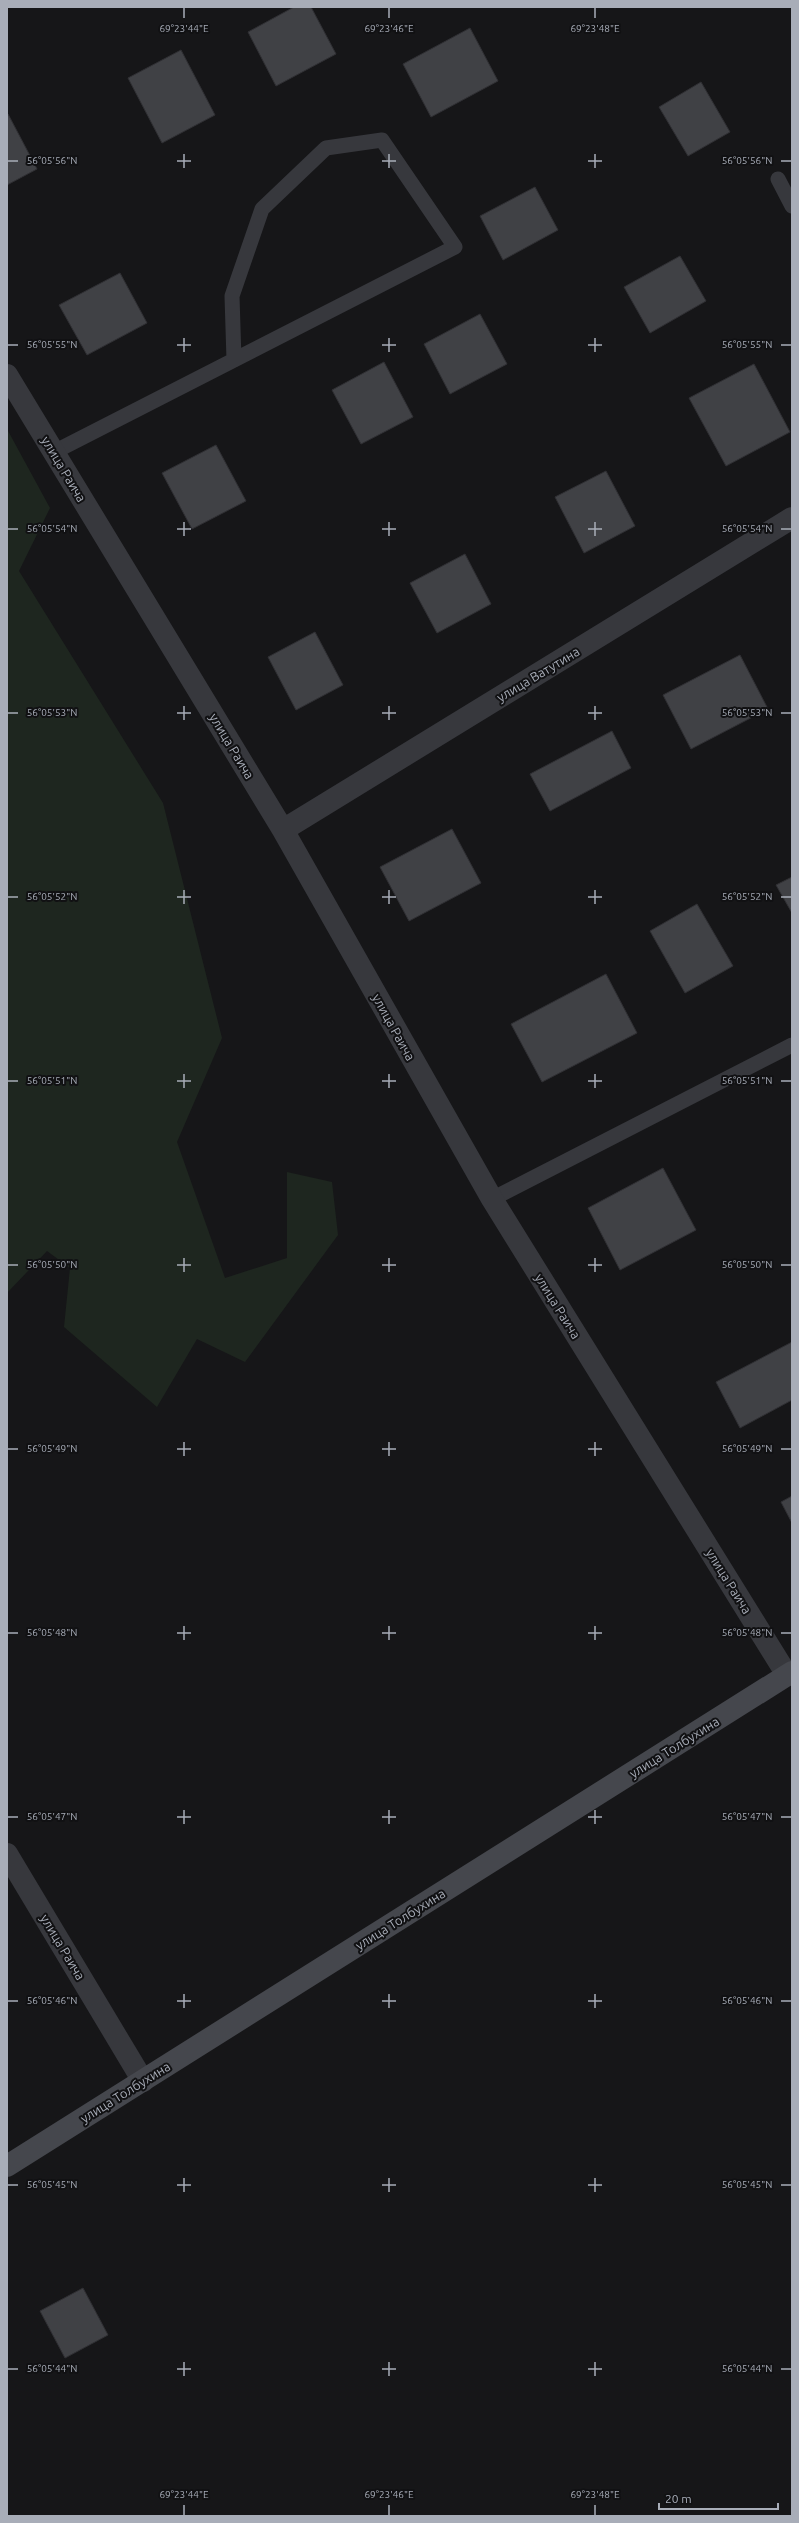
<svg xmlns="http://www.w3.org/2000/svg" width="799" height="2523" font-family="Ubuntu,sans-serif">
<style>
.green{fill:#1e261f}
.building{fill:#404145;stroke:#303034}
.lines{fill:none;stroke-linecap:round;stroke-linejoin:round}
.lane{stroke:#37383d;stroke-width:15}
.street{stroke:#37383d;stroke-width:22}
.secondary{stroke:#45474d;stroke-width:22}
.ticks{fill:none;stroke:#a8adb8;stroke-width:1.5}
.labels{text-anchor:middle;stroke-width:4;stroke-linejoin:round;paint-order:stroke}
.street-label{font-size:13px;fill:#a8adb8;stroke:#111113}
.ticks-label{font-size:10px;text-anchor:middle;fill:#a8adb8;stroke:#111113;stroke-width:4;stroke-linejoin:round;paint-order:stroke}
</style>
<rect width="100%" height="100%" fill="#161618"/>
<path class="green" d="M7 429 50 508 19 571 163 803 222 1038 177 1142 225 1278 287 1258V1172L332 1182 338 1235 245 1362 197 1339 157 1407 64 1327 70 1268 47 1251 7 1293Z"/>
<path class="building" d="M294 7H311L336 54 276 86 248 32Z
M470 28 498 81 431 117 403 64Z
M181 50 215 115 162 143 128 78Z
M701 82 730 132 688 156 659 107Z
M8 114 37 169 7 185V115Z
M535 187 558 230 503 260 480 216Z
M680 256 706 301 650 333 624 287Z
M120 273 147 323 87 355 59 305Z
M480 314 507 364 450 394 424 344Z
M384 362 413 417 361 444 332 390Z
M754 364 790 432 726 466 689 398Z
M216 445 246 501 192 529 162 473Z
M606 471 635 526 584 553 555 497Z
M465 554 491 604 437 633 410 583Z
M315 632 343 685 296 710 268 657Z
M740 655 768 709 691 749 663 695Z
M612 731 631 768 550 811 530 774Z
M452 829 481 883 409 921 380 867Z
M792 877V913L776 885Z
M697 904 733 966 685 993 650 931Z
M606 974 637 1033 542 1082 511 1024Z
M663 1168 696 1230 620 1270 588 1208Z
M792 1342V1400L740 1428 716 1382Z
M792 1496V1523L781 1502Z
M83 2288 108 2335 65 2358 40 2311Z"/>
<g class="lines">
<path class="lane" d="M778 179 792 206
M54 452 455 247 382 140 326 148 262 209 232 296 234 360
M492 1199 792 1045"/>
<path class="street" d="M7 375 283 830 492 1199 787 1675
M283 830 792 518
M7 1854 143 2081"/>
<path class="secondary" d="M7 2166 792 1672"/>
</g>
<path class="ticks" d="M184 8V18M389 8V18M595 8V18M184 154V168M389 154V168M595 154V168M8 161H18M177 161H191M382 161H396M588 161H602M781 161H791M184 338V352M389 338V352M595 338V352M8 345H18M177 345H191M382 345H396M588 345H602M781 345H791M184 522V536M389 522V536M595 522V536M8 529H18M177 529H191M382 529H396M588 529H602M781 529H791M184 706V720M389 706V720M595 706V720M8 713H18M177 713H191M382 713H396M588 713H602M781 713H791M184 890V904M389 890V904M595 890V904M8 897H18M177 897H191M382 897H396M588 897H602M781 897H791M184 1074V1088M389 1074V1088M595 1074V1088M8 1081H18M177 1081H191M382 1081H396M588 1081H602M781 1081H791M184 1258V1272M389 1258V1272M595 1258V1272M8 1265H18M177 1265H191M382 1265H396M588 1265H602M781 1265H791M184 1442V1456M389 1442V1456M595 1442V1456M8 1449H18M177 1449H191M382 1449H396M588 1449H602M781 1449H791M184 1626V1640M389 1626V1640M595 1626V1640M8 1633H18M177 1633H191M382 1633H396M588 1633H602M781 1633H791M184 1810V1824M389 1810V1824M595 1810V1824M8 1817H18M177 1817H191M382 1817H396M588 1817H602M781 1817H791M184 1994V2008M389 1994V2008M595 1994V2008M8 2001H18M177 2001H191M382 2001H396M588 2001H602M781 2001H791M184 2178V2192M389 2178V2192M595 2178V2192M8 2185H18M177 2185H191M382 2185H396M588 2185H602M781 2185H791M184 2362V2376M389 2362V2376M595 2362V2376M8 2369H18M177 2369H191M382 2369H396M588 2369H602M781 2369H791M184 2505V2515M389 2505V2515M595 2505V2515"/>
<g class="labels">
<g class="street-label">
<text transform="translate(64 469) rotate(59)" y="5">улица Раича</text>
<text transform="translate(538 674) rotate(-31)" y="5">улица Ватутина</text>
<text transform="translate(232 746) rotate(59)" y="5">улица Раича</text>
<text transform="translate(394 1027) rotate(61)" y="5">улица Раича</text>
<text transform="translate(558 1306) rotate(58)" y="5">улица Раича</text>
<text transform="translate(729 1581) rotate(58)" y="5">улица Раича</text>
<text transform="translate(674 1747) rotate(-32)" y="5">улица Толбухина</text>
<text transform="translate(400 1919) rotate(-32)" y="5">улица Толбухина</text>
<text transform="translate(63 1947) rotate(59)" y="5">улица Раича</text>
<text transform="translate(125 2092) rotate(-32)" y="5">улица Толбухина</text>
</g>
</g>
<g class="ticks-label">
<text x="184" y="32">69°23'44"E</text>
<text x="389" y="32">69°23'46"E</text>
<text x="595" y="32">69°23'48"E</text>
<text x="52" y="164">56°05'56"N</text>
<text x="747" y="164">56°05'56"N</text>
<text x="52" y="348">56°05'55"N</text>
<text x="747" y="348">56°05'55"N</text>
<text x="52" y="532">56°05'54"N</text>
<text x="747" y="532">56°05'54"N</text>
<text x="52" y="716">56°05'53"N</text>
<text x="747" y="716">56°05'53"N</text>
<text x="52" y="900">56°05'52"N</text>
<text x="747" y="900">56°05'52"N</text>
<text x="52" y="1084">56°05'51"N</text>
<text x="747" y="1084">56°05'51"N</text>
<text x="52" y="1268">56°05'50"N</text>
<text x="747" y="1268">56°05'50"N</text>
<text x="52" y="1452">56°05'49"N</text>
<text x="747" y="1452">56°05'49"N</text>
<text x="52" y="1636">56°05'48"N</text>
<text x="747" y="1636">56°05'48"N</text>
<text x="52" y="1820">56°05'47"N</text>
<text x="747" y="1820">56°05'47"N</text>
<text x="52" y="2004">56°05'46"N</text>
<text x="747" y="2004">56°05'46"N</text>
<text x="52" y="2188">56°05'45"N</text>
<text x="747" y="2188">56°05'45"N</text>
<text x="52" y="2372">56°05'44"N</text>
<text x="747" y="2372">56°05'44"N</text>
<text x="184" y="2498">69°23'44"E</text>
<text x="389" y="2498">69°23'46"E</text>
<text x="595" y="2498">69°23'48"E</text>
</g>
<rect width="799" height="2523" fill="none" stroke="#a8adb8" stroke-width="16"/>
<path d="M659 2503v6h119v-6" fill="none" stroke="#a8adb8" stroke-width="2"/>
<text x="665" y="2503" font-size="12" fill="#a8adb8" stroke="#111113" stroke-width="3" paint-order="stroke">20 m</text>
</svg>
